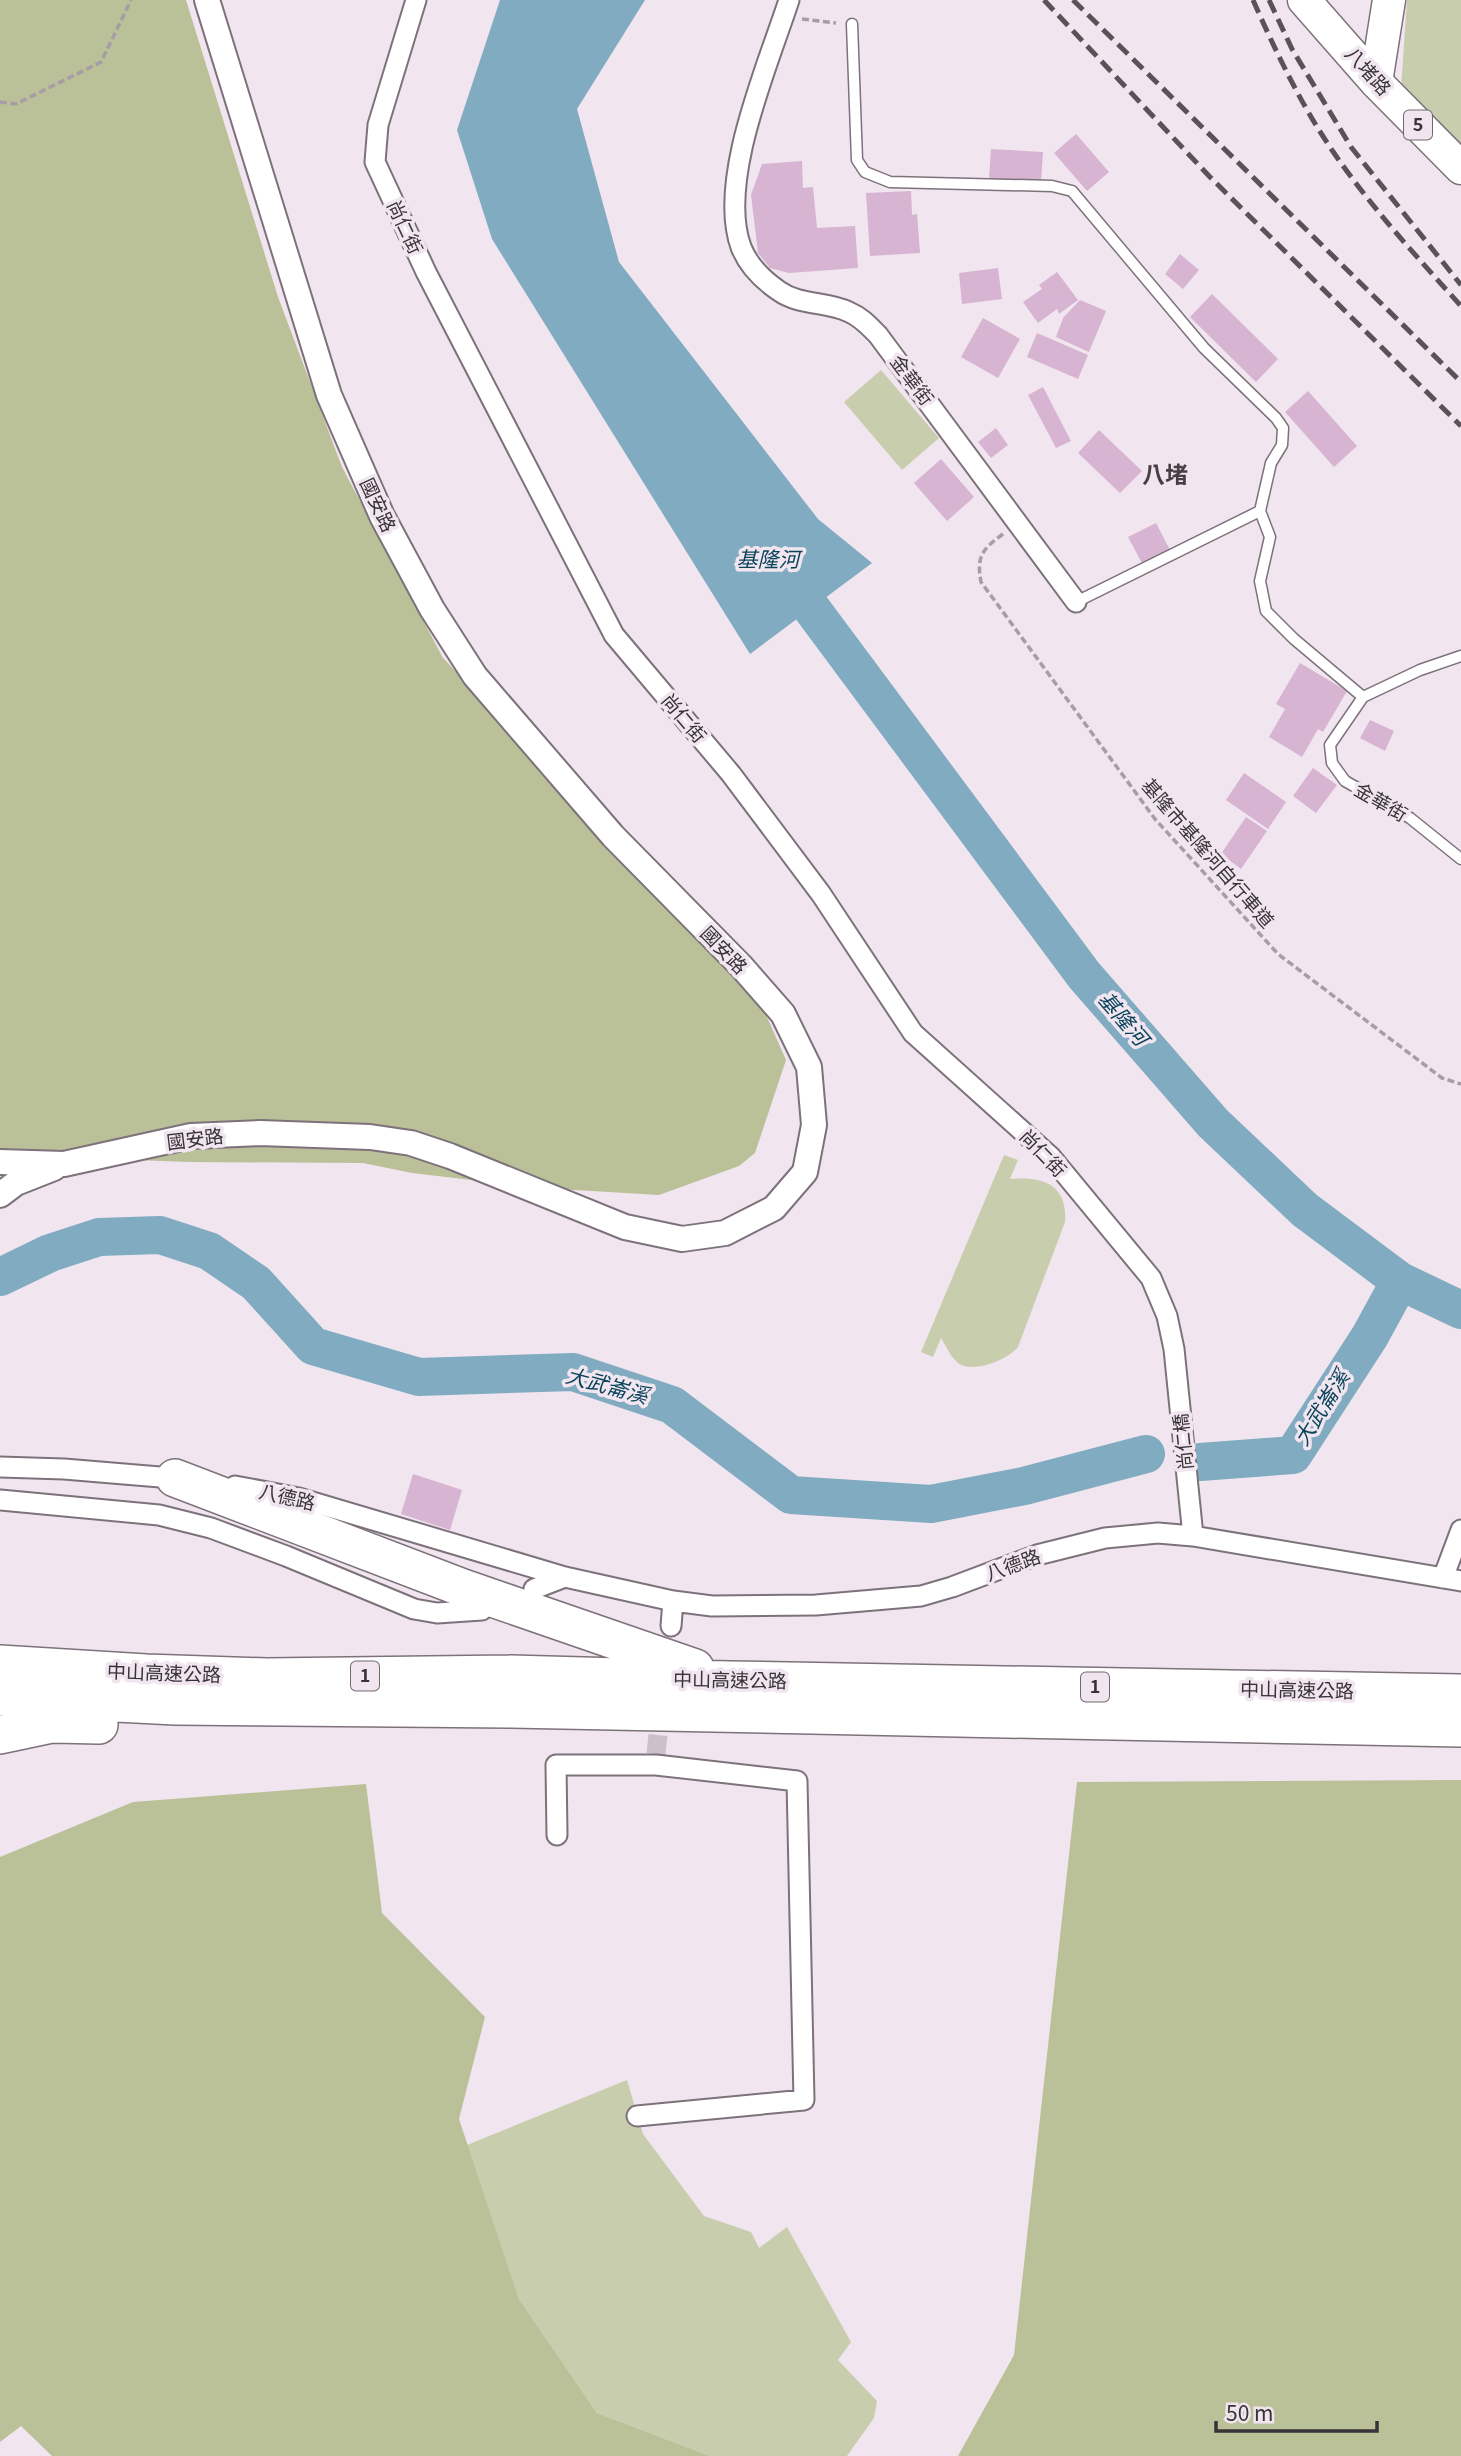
<svg xmlns="http://www.w3.org/2000/svg" width="1461" height="2456" font-family="Georgia,'Noto Sans TC',serif">
<style>
.green{fill:#c8cead}
.forest{fill:#bac098}
.water{fill:#80abc0}
.lines{fill:none;stroke-linecap:round;stroke-linejoin:round}
.river{stroke:#80abc0;stroke-width:38}
.building{fill:#d6b4d2}
.minor-tunnel{stroke:#ccc1ca;stroke-width:19;stroke-dasharray:19 10;stroke-linecap:butt}
.service-casing{stroke:#7d727b;stroke-width:13}
.minor-casing{stroke:#7d727b;stroke-width:23}
.tertiary-casing{stroke:#7d727b;stroke-width:28}
.primary-casing{stroke:#7d727b;stroke-width:35}
.motorway-casing{stroke:#7d727b;stroke-width:40}
.path{stroke:#a69da5;stroke-width:3.5;stroke-dasharray:7 3.5;stroke-linecap:butt}
.service{stroke:#fff;stroke-width:10}
.minor{stroke:#fff;stroke-width:19}
.tertiary{stroke:#fff;stroke-width:24}
.primary{stroke:#fff;stroke-width:32}
.motorway{stroke:#fff;stroke-width:37}
.rail{stroke:#595358;stroke-width:5;stroke-dasharray:14 7;stroke-linecap:butt}
.labels{text-anchor:middle;stroke-width:7;stroke-linejoin:round;paint-order:stroke}
.shield{fill:#f1e5ef;stroke:#70686e;stroke-width:2}
.shield-label{font-size:18px;font-weight:bold;fill:#383337}
.street-label{font-size:19px;fill:#383337;stroke:#f1e5ef}
.water-label{font-size:21px;font-style:italic;fill:#09445b;stroke:#f1e5ef}
.quarter-label{font-size:23px;font-weight:bold;fill:#473e46;stroke:#f1e5ef}
</style>
<rect width="100%" height="100%" fill="#f1e5ef"/>
<path class="green" d="M1407 0H1461V148L1401 89Z
M881 370 939 438 902 470 844 402Z
M1004 1155 1018 1160 1010 1179C1042 1176 1068 1184 1065 1222L1018 1347C1008 1360 970 1375 957 1362 950 1356 946 1346 941 1338L933 1357 921 1352Z
M627 2080 643 2134 704 2216 751 2232 759 2248 787 2227 851 2342 838 2360 877 2401 874 2418 847 2456H710L597 2413 519 2299 467 2145Z"/>
<path class="forest" d="M0 0H186L278 297 342 467 443 658 751 981 786 1060 755 1153 739 1166 659 1195 541 1188 412 1173 363 1163 189 1162 0 1155Z
M1461 1780V2456H958L1014 2355 1077 1782Z
M366 1784 382 1913 485 2017 459 2119 519 2299 597 2413 710 2456H52L21 2426 0 2442V1857L133 1802Z"/>
<path class="water" d="M500 0H645L577 109 619 262 818 519 872 563 750 654 492 239 457 130Z"/>
<g class="lines">
<path class="river" d="M780 566 1084 975 1213 1123 1305 1210 1400 1281 1461 1310
M0 1277 50 1253 99 1237 160 1235 209 1251 256 1283 313 1346 419 1377 573 1372 672 1405 791 1495 931 1504 1024 1486 1146 1454
M1200 1462 1293 1455 1370 1336 1400 1281"/>
</g>
<path class="building" d="M1076 134 1109 172 1087 191 1054 153Z
M991 149 1043 152 1041 182 989 179Z
M802 161 803 188 813 187 817 228 855 226 858 268 789 273 770 268 758 253 751 195 762 164Z
M911 191 912 215 917 214 920 253 870 256 866 193Z
M1180 254 1199 270 1183 289 1165 274Z
M998 268 1002 299 962 304 959 273Z
M1057 272 1078 300 1059 314 1057 309 1038 323 1023 302 1042 289 1039 285Z
M1212 294 1278 359 1256 382 1190 317Z
M1080 300 1106 311 1089 352 1056 337 1063 318Z
M983 318 1020 339 998 378 961 357Z
M1037 333 1088 355 1078 379 1027 357Z
M1043 387 1071 441 1056 448 1028 395Z
M1308 391 1357 446 1334 467 1285 412Z
M996 428 1008 445 991 458 978 442Z
M1099 430 1142 471 1120 493 1078 453Z
M941 459 974 497 947 521 914 483Z
M1156 523 1170 550 1143 565 1128 537Z
M1300 663 1347 691 1323 732 1318 729 1302 757 1269 737 1285 709 1276 704Z
M1370 720 1394 731 1385 751 1360 738Z
M1313 768 1337 785 1316 813 1293 796Z
M1244 773 1286 802 1268 829 1226 800Z
M1246 817 1267 831 1241 869 1221 854Z
M413 1474 462 1490 450 1530 401 1514Z"/>
<g class="lines">
<path class="minor-tunnel" d="M656 1754 661 1707"/>
<g class="service-casing">
<path id="service" d="M852 24 857 160 865 172 890 182 1052 186 1072 191 1204 348 1276 418 1283 428 1282 445 1271 463 1260 511 1270 537 1260 581 1266 611 1294 639 1363 697 1420 670 1461 656
M1076 602 1260 511
M1363 697 1330 745 1332 763 1345 781 1410 818 1461 859"/>
</g>
<g class="minor-casing">
<path id="minor" d="M416 0 378 125 375 162 426 272 614 635 731 774 821 894 913 1033 1051 1157 1151 1278 1167 1316 1174 1349 1193 1536
M789 0C768 65 717 181 741 247 748 265 763 280 779 291 800 306 827 301 849 312 861 317 869 326 878 335L1076 602
M0 1467 64 1469 184 1479
M235 1486 299 1498 565 1577 673 1601 712 1606 816 1605 921 1596 952 1587 1037 1555 1105 1538 1158 1533 1193 1536 1461 1581
M0 1500 159 1515 211 1528 286 1556 414 1609 437 1613 482 1610
M1443 1578 1461 1530
M534 1589 565 1577
M671 1626 673 1601
M557 1835 556 1765H656L797 1781 804 2100 637 2116"/>
</g>
<g class="tertiary-casing">
<path id="tertiary" d="M0 1162 64 1164 191 1136 260 1133 370 1137 411 1143 450 1156 625 1227 682 1239 725 1233 774 1208 805 1172 814 1125 809 1067 783 1014 741 966 613 836 475 676 432 609 382 516 329 395 207 0
M0 1195 16 1183 54 1168"/>
</g>
<g class="primary-casing">
<path id="primary" d="M1304 0 1376 82 1461 168
M1376 82 1389 0"/>
</g>
<g class="motorway-casing">
<path id="motorway" d="M175 1478 463 1588 695 1668
M0 1664 146 1673 267 1677 511 1674 729 1680 1461 1693
M0 1697 175 1706 511 1709 1461 1728
M0 1735 52 1724 99 1725"/>
</g>
<path class="path" d="M802 19 836 23
M0 102 16 104 101 62 131 0
M1003 534C983 549 976 555 981 582L1155 819 1278 954 1442 1078 1461 1084"/>
<use href="#service" class="service"/>
<use href="#minor" class="minor"/>
<use href="#tertiary" class="tertiary"/>
<use href="#primary" class="primary"/>
<use href="#motorway" class="motorway"/>
<path class="rail" d="M1044 0 1210 177 1461 426
M1073 0 1461 382
M1253 0C1276 52 1301 105 1334 153 1371 207 1417 257 1461 306
M1269 0 1292 49 1351 147 1461 285"/>
</g>
<g class="labels">
<g class="shield">
<rect x="1404" y="110.5" width="28" height="29" rx="5"/>
<rect x="351" y="1661.5" width="28" height="29" rx="5"/>
<rect x="1081" y="1672.5" width="28" height="29" rx="5"/>
</g>
<g class="shield-label">
<text x="1418" y="131">5</text>
<text x="365" y="1682">1</text>
<text x="1095" y="1693">1</text>
</g>
<g class="street-label">
<text transform="translate(1368 71) rotate(48)" y="7">八堵路</text>
<text transform="translate(405 227) rotate(65)" y="7">尚仁街</text>
<text transform="translate(912 380) rotate(53)" y="7">金華街</text>
<text transform="translate(378 505) rotate(65)" y="7">國安路</text>
<text transform="translate(684 718) rotate(50)" y="7">尚仁街</text>
<text transform="translate(1381 802) rotate(30)" y="7">金華街</text>
<text transform="translate(1208 853) rotate(49)" y="7">基隆市基隆河自行車道</text>
<text transform="translate(724 950) rotate(46)" y="7">國安路</text>
<text transform="translate(195 1139) rotate(-7)" y="7">國安路</text>
<text transform="translate(1043 1153) rotate(46)" y="7">尚仁街</text>
<text transform="translate(1183 1442) rotate(-96)" y="7">尚仁橋</text>
<text transform="translate(287 1497) rotate(13)" y="7">八德路</text>
<text transform="translate(1013 1565) rotate(-20)" y="7">八德路</text>
<text transform="translate(164 1673) rotate(2)" y="7">中山高速公路</text>
<text transform="translate(730 1680) rotate(1)" y="7">中山高速公路</text>
<text transform="translate(1297 1690) rotate(1)" y="7">中山高速公路</text>
</g>
<g class="water-label">
<text x="768" y="567">基隆河</text>
<text transform="translate(1123 1019) rotate(49)" y="7">基隆河</text>
<text transform="translate(607 1386) rotate(15)" y="7">大武崙溪</text>
<text transform="translate(1322 1408) rotate(-58)" y="7">大武崙溪</text>
</g>
<g class="quarter-label">
<text x="1165" y="483">八堵</text>
</g>
</g>
<path d="M1216 2421v10h161v-10" fill="none" stroke="#383337" stroke-width="3.5"/>
<text x="1226" y="2421" font-size="21" fill="#383337" stroke="#f1e5ef" stroke-width="5" paint-order="stroke">50 m</text>
</svg>
